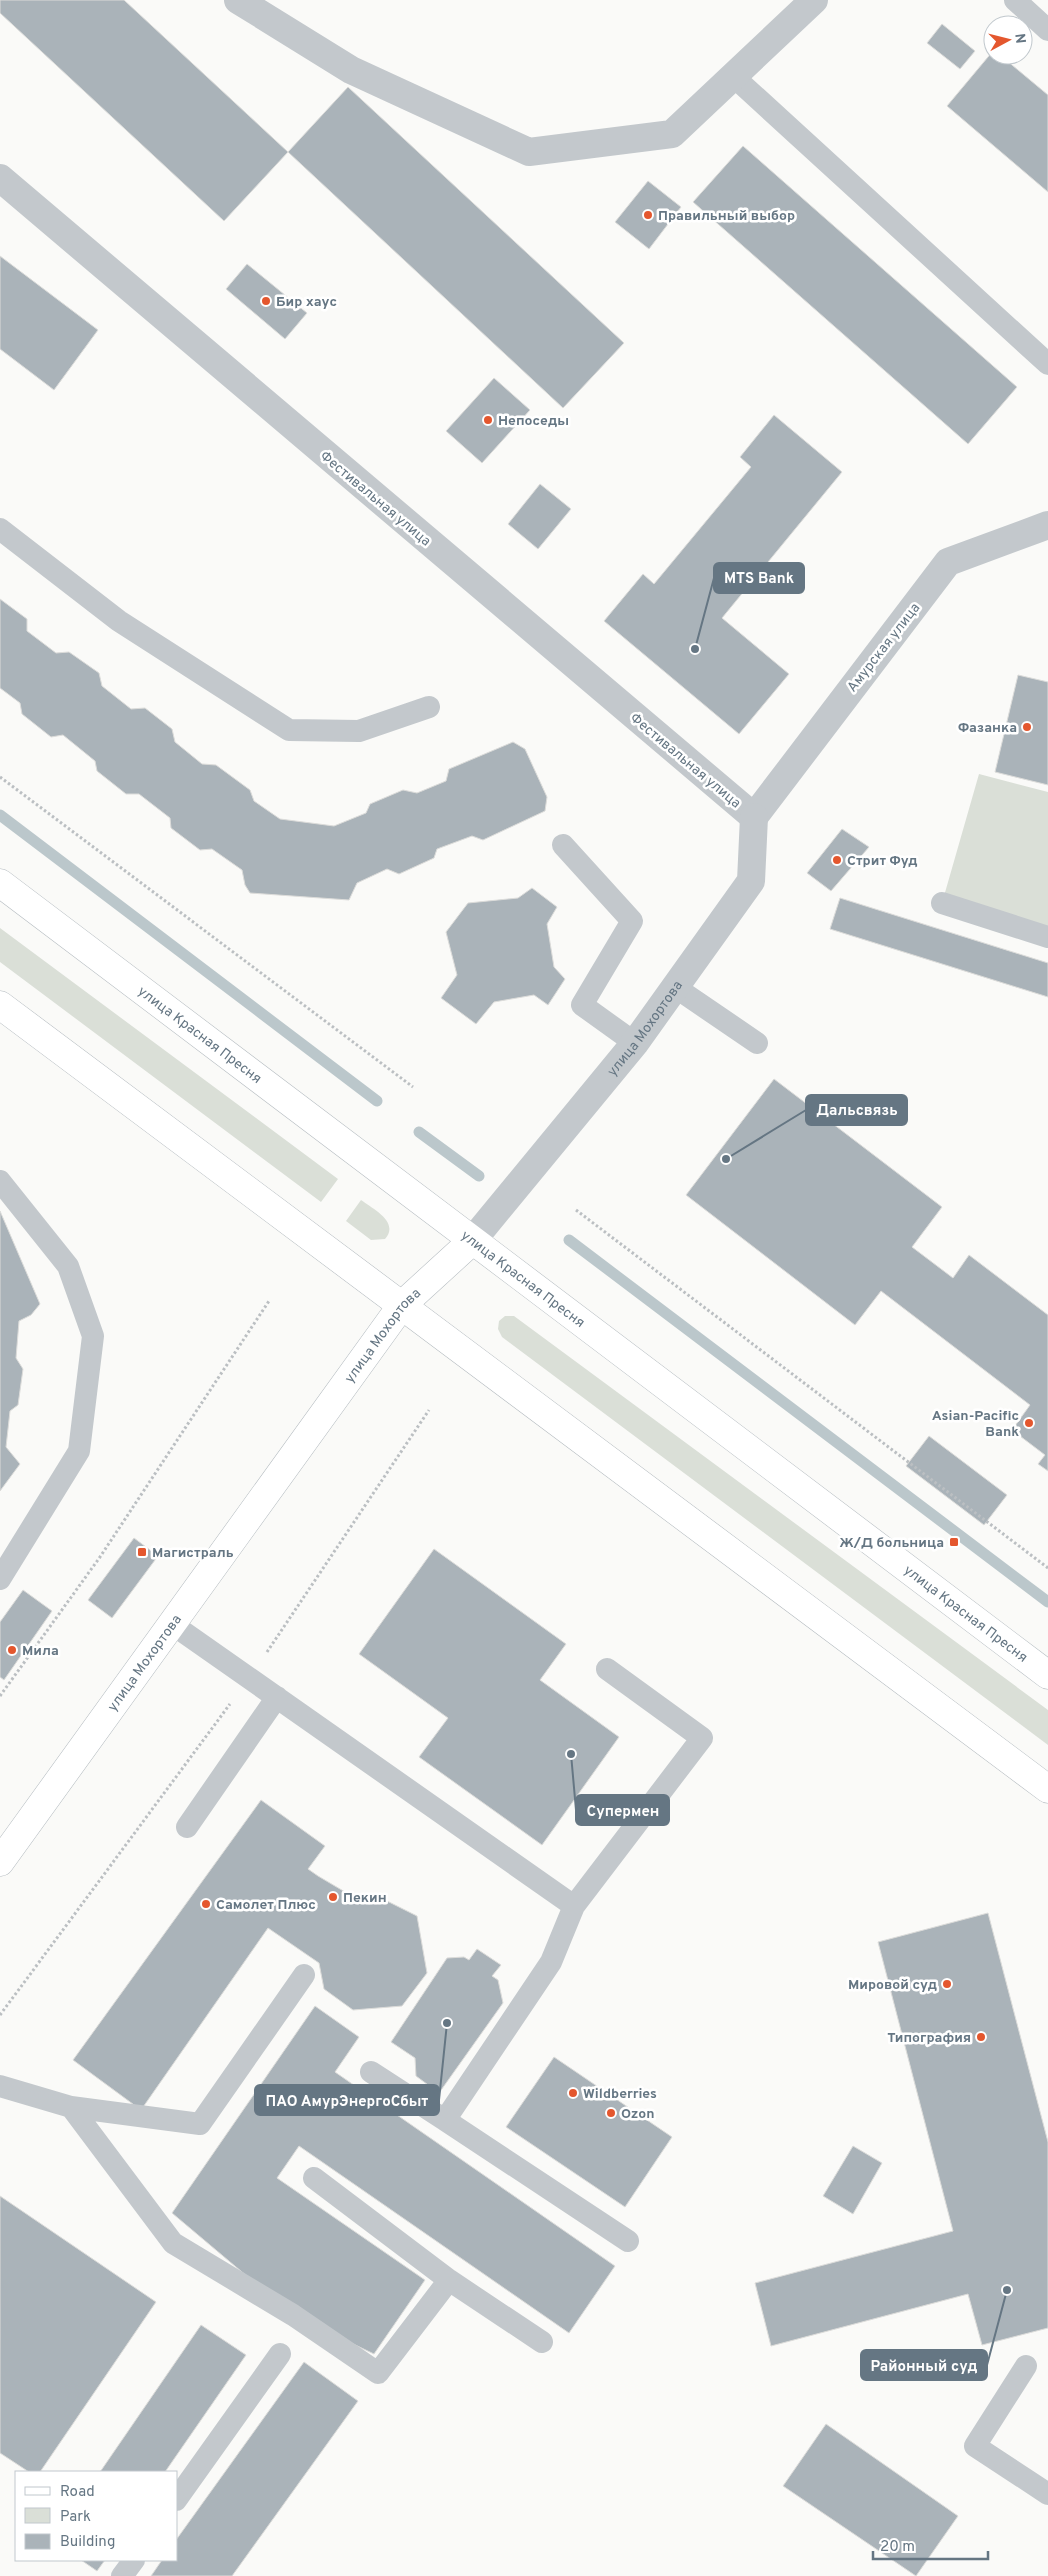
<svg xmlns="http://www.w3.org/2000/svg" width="1048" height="2576" font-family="Overpass,sans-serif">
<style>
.green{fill:#dadfd7}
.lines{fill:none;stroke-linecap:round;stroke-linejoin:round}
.stream{stroke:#bbc7cb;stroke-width:11}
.building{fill:#aab3b9;stroke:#dcdcda}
.secondary-casing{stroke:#b3babf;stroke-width:29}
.path{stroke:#bbbfc2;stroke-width:3;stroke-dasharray:2.5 2.5;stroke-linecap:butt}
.lane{stroke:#c3c8cc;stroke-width:22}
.street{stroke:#c3c8cc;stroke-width:28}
.secondary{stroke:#fff;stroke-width:28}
.poi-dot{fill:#e4572e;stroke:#fff;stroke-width:2}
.labels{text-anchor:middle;stroke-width:5;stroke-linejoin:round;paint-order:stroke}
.poi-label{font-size:14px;font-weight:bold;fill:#657683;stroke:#fff;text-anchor:start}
.street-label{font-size:14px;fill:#657683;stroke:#fff}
.leader{fill:none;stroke:#657683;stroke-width:2}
.callout-dot{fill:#657683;stroke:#fff;stroke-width:2}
.callout{fill:#657683;stroke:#657683;stroke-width:2}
.callout-label{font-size:15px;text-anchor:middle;font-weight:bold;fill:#fff}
</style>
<rect width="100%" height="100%" fill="#fafaf8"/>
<path class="green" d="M979 774 1048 792V933L942 903Z
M0 928 338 1179 321 1202 0 962Z
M361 1200C373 1209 400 1222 385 1239L371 1240 346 1221Z
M505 1316H514L1048 1710V1745L502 1337 498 1329 499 1321Z"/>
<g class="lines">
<path class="stream" d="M0 815 377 1101
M419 1132 479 1176
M569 1240 1048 1602"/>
</g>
<path class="building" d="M0 0H124L288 152 224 221 0 13Z
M942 24 975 51 960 69 927 43Z
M993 51V55H1000L1048 95V192L947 106Z
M348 87 624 343 563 408 288 152Z
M743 146 1017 387 968 444 693 202Z
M648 181 681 207 649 249 615 222Z
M0 256 98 330 54 390 0 349Z
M247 264 307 313 285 339 226 289Z
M494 378 530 410 482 463 446 431Z
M774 415 842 472 722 618 789 674 739 734 604 621 643 574 654 584 751 467 740 457Z
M540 484 571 509 538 549 508 524Z
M0 599 27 619V631L56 653 69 652 99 673 102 686 131 709 145 708 172 729 175 742 202 764 216 765 250 790 254 801 280 819 334 826 366 813 370 804 403 790 417 793 446 781 449 769 513 742 525 749 547 797 545 811 483 840 472 836 437 849 434 858 399 874 387 869 357 883 349 900 250 893 245 885 242 870 212 849 200 850 171 828 170 818 139 794H126L97 771 95 761 63 735 51 737 22 714 20 703 0 688Z
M1018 675 1048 682V785L995 772Z
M842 829 869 847 831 891 807 873Z
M532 888 557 907 547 924 554 967 565 979 548 1005 534 995 494 1002 476 1024 441 998 457 975 446 932 468 903 518 898Z
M840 898 1048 963V997L830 929Z
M774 1079 942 1207 912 1247 953 1278 969 1255 1048 1315V1471L1038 1464 1045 1455 1012 1430 1030 1405 881 1291 855 1325 686 1195Z
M0 1211 40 1304 31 1315 19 1321 16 1358 23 1369 18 1405 10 1411 6 1447 20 1464 0 1491Z
M929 1436 1007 1495 984 1525 906 1466Z
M134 1538 158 1556 112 1618 88 1600Z
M434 1549 566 1644 540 1680 619 1737 542 1845 419 1757 448 1718 359 1654Z
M23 1590 52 1611 4 1680 0 1677V1622Z
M261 1800 325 1846 308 1869 318 1876 362 1902 383 1899 417 1916 427 1973 402 2006 353 2010 324 1989 319 1963 268 1928 141 2110 73 2060Z
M988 1913 1048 2142V2328L982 2345 968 2294 771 2346 755 2283 953 2231 878 1942Z
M477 1949 501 1965 492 1976 498 1980 503 2003 439 2093 416 2076 415 2058 391 2042 447 1958 464 1957 469 1960Z
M315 2006 359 2037 335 2072 615 2266 569 2333 299 2146 277 2178 425 2280 374 2354 293 2315 172 2213Z
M554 2057 672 2137 625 2207 506 2127Z
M853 2146 882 2163 853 2214 823 2196Z
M0 2196 156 2302 40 2472H29L0 2453Z
M201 2325 246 2355 165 2472H100Z
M304 2362 358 2401 232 2576H151L162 2560H176V2540Z
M826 2424 958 2516 916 2576 783 2486Z
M81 2560H105L97 2571Z"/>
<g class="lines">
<g class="secondary-casing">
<g id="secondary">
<path id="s2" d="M0 883 1048 1675"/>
<path d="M0 1005 1048 1789"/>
<path id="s3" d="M0 1862 402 1305 472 1241"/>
</g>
</g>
<path class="path" d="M0 777 413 1087
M576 1210 1048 1568
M267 1652 429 1410
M0 1696 100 1557 269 1301
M0 2015 230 1704"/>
<path class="lane" d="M1015 0 1048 30
M733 76 1048 364
M0 529 119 621 289 730 359 731 429 707
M563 845 632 921 582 1005 635 1043
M942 903 1048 937
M675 987 757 1043
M0 1181 68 1266 93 1336 79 1451 0 1579
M172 1624 574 1906 702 1738 607 1669
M187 1827 277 1697
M371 2072 445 2120 551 1962 574 1906
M0 2086 71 2107 173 2243 293 2315 378 2373 449 2280 314 2178
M71 2107 200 2124 304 1975
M445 2120 628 2241
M449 2280 542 2342
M1026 2366 975 2446 1048 2494
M176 2500 280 2354
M122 2576 134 2560"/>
<g class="street">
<path d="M238 0 351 70 529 152 672 134 814 0"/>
<path d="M0 178 754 817"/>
<path d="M754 817 948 562 1048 525"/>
<path id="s1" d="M472 1241 635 1043 751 881 754 817"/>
</g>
<use href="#secondary" class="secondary"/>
</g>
<g class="poi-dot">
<circle cx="648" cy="215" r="5"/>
<circle cx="266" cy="301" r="5"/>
<circle cx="488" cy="420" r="5"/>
<circle cx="1027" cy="727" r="5"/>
<circle cx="837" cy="860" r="5"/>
<circle cx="1029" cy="1423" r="5"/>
<rect x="949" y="1537" width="10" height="10" rx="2.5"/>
<rect x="137" y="1547" width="10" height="10" rx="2.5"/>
<circle cx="12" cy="1650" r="5"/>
<circle cx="333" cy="1897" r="5"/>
<circle cx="206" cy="1904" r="5"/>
<circle cx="947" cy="1984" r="5"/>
<circle cx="981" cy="2037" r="5"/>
<circle cx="573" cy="2093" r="5"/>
<circle cx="611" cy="2113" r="5"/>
</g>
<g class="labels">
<g class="poi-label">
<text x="658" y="220">Правильный выбор</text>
<text x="276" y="306">Бир хаус</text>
<text x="498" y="425">Непоседы</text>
<text x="1017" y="732" text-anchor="end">Фазанка</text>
<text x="847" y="865">Стрит Фуд</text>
<text x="1019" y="1420" text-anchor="end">Asian-Pacific<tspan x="1019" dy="16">Bank</tspan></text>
<text x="944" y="1547" text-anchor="end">Ж/Д больница</text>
<text x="152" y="1557">Магистраль</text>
<text x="22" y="1655">Мила</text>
<text x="343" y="1902">Пекин</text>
<text x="216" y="1909">Самолет Плюс</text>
<text x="937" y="1989" text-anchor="end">Мировой суд</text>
<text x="971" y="2042" text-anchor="end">Типография</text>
<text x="583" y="2098">Wildberries</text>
<text x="621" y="2118">Ozon</text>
</g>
<g class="street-label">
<text transform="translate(376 498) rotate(40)" y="5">Фестивальная улица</text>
<text transform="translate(883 647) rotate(-52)" y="5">Амурская улица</text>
<text transform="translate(686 760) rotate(40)" y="5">Фестивальная улица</text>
<text dy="5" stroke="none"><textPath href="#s1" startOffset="274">улица Мохортова</textPath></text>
<text dy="5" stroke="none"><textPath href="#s2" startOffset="251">улица Красная Пресня</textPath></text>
<text dy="5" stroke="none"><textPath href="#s2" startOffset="656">улица Красная Пресня</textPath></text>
<text dy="5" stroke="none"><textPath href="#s3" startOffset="651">улица Мохортова</textPath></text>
<text dy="5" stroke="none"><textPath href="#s2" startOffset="1211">улица Красная Пресня</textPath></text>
<text dy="5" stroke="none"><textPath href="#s3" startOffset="246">улица Мохортова</textPath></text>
</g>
</g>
<path class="leader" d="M695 649L714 578M726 1159L806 1110M571 1754L576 1810M447 2023L439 2100M1007 2290L987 2365"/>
<g class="callout-dot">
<circle cx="695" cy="649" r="5"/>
<circle cx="726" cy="1159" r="5"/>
<circle cx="571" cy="1754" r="5"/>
<circle cx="447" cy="2023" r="5"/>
<circle cx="1007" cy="2290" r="5"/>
</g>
<g class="callout">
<rect x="714" y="563" width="90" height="30" rx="5"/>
<rect x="806" y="1095" width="101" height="30" rx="5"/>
<rect x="576" y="1795" width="93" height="30" rx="5"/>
<rect x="255" y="2085" width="184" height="30" rx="5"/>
<rect x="861" y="2350" width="126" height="30" rx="5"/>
</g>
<g class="callout-label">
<text x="759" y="583">MTS Bank</text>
<text x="857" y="1115">Дальсвязь</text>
<text x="623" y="1816">Cупермен</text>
<text x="347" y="2106">ПАО АмурЭнергоСбыт</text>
<text x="924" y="2371">Районный суд</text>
</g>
<rect x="15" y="2471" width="162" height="90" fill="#ffffff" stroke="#c1c8cd"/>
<rect x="25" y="2487" width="25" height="8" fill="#ffffff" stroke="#c1c8cd"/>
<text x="60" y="2496" font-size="15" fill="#657683">Road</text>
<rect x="25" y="2508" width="25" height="15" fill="#dadfd7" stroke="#c1c8cd"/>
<text x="60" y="2521" font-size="15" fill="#657683">Park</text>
<rect x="25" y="2534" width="25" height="15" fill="#aab3b9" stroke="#c1c8cd"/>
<text x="60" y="2546" font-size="15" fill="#657683">Building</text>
<g transform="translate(1008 40) rotate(83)"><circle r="24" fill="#ffffff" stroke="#c1c8cd"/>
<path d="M0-4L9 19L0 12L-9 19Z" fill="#e4572e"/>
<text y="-8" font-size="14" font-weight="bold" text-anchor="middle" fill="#657683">N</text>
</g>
<path d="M873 2551v8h115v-8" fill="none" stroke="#657683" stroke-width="2.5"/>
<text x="880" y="2551" font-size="15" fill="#657683" stroke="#ffffff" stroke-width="4" paint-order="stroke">20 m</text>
</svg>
